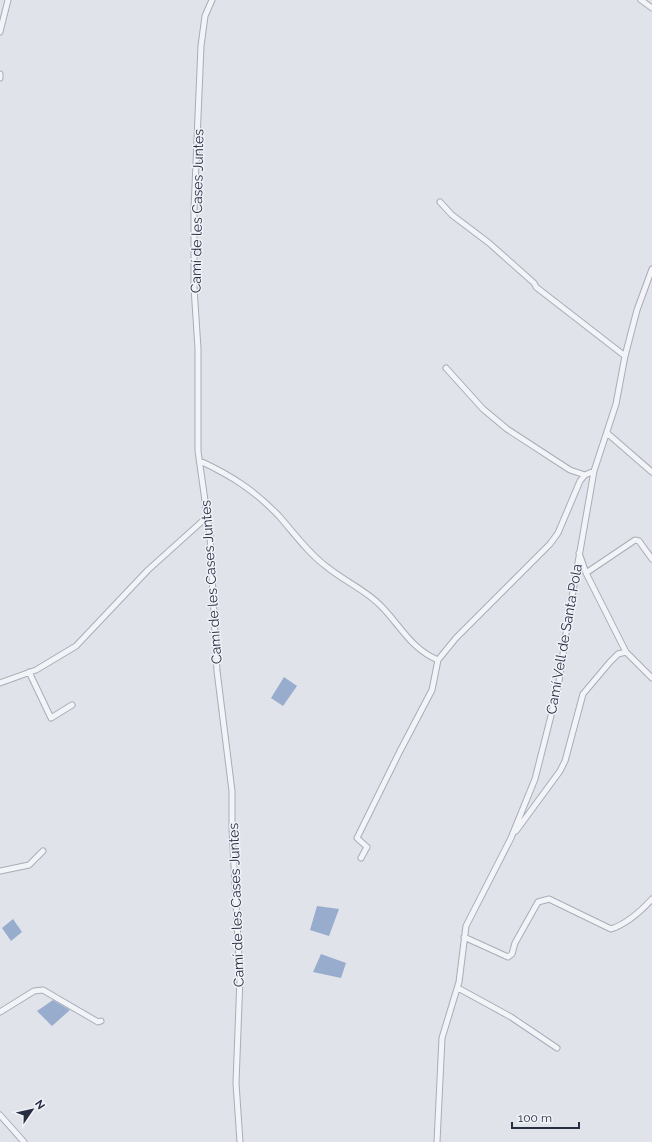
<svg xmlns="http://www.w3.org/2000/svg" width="652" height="1142" font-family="Raleway,sans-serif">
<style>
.water{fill:#98accd}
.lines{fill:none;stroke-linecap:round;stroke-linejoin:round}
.street-casing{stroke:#a8adb8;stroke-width:7}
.street{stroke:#f3f4f8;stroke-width:5}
.labels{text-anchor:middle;stroke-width:3;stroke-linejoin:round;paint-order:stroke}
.street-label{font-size:14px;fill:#272e43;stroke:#f0f2f7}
</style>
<rect width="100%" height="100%" fill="#e0e3ea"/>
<path class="water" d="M284 677 297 686 283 706 271 698Z
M317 906 339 909 329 936 310 930Z
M13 919 22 932 11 941 2 928Z
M321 954 346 963 341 978 313 972Z
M53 1000 70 1010 52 1026 37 1011Z"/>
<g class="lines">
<g class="street-casing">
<path id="street" d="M212 0 205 16 201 46 194 210V287L198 349V451L210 536 217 671 232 791V828L240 978 236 1083 240 1142
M641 0 652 8
M0 32 8 0
M0 74V78
M440 202 452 215 489 243 534 283 536 287 625 356
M446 368 483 409 507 429 570 470 585 475
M607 433 652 472
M200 461C232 476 254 490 279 516 294 533 308 553 327 567 344 581 366 590 381 606 400 625 411 649 438 660
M579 553 586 573 626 652 652 678
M586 573 635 540 639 541 652 559
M29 672 51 718 72 705
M0 683 36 670 76 646 148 570 208 516
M516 831 560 771 565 761 583 694 610 662 618 654 626 652
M361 858 367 847 357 838 400 751 432 690 438 660 456 638 550 544 558 533 580 481 585 475 594 471
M0 871 29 865 43 851
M464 937 508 957 512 954 515 943 538 902 549 899 611 929C626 924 641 911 652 899
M458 988 511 1017 557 1048
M0 1012 34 991 43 990 98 1022 101 1021
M0 1115 24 1142
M437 1142 442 1038 459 982 466 926 511 838 535 779 558 688 568 620 594 471 616 404 625 356 637 310 652 269"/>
</g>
<use href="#street" class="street"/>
</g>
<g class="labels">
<g class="street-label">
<text transform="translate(197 211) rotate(-89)" y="5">Camí de les Cases Juntes</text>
<text transform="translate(211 582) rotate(-94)" y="5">Camí de les Cases Juntes</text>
<text transform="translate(564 639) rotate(-80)" y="5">Camí Vell de Santa Pola</text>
<text transform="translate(236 905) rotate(-92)" y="5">Camí de les Cases Juntes</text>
</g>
</g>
<g transform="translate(32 1110) rotate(56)" stroke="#f0f2f7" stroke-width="3" paint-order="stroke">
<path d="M0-3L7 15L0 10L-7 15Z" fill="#272e43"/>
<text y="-6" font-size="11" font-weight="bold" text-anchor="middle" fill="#272e43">N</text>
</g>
<path d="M512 1122v6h67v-6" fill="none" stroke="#272e43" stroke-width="2"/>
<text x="518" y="1122" font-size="12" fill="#272e43" stroke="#f0f2f7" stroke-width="3" paint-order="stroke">100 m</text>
</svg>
